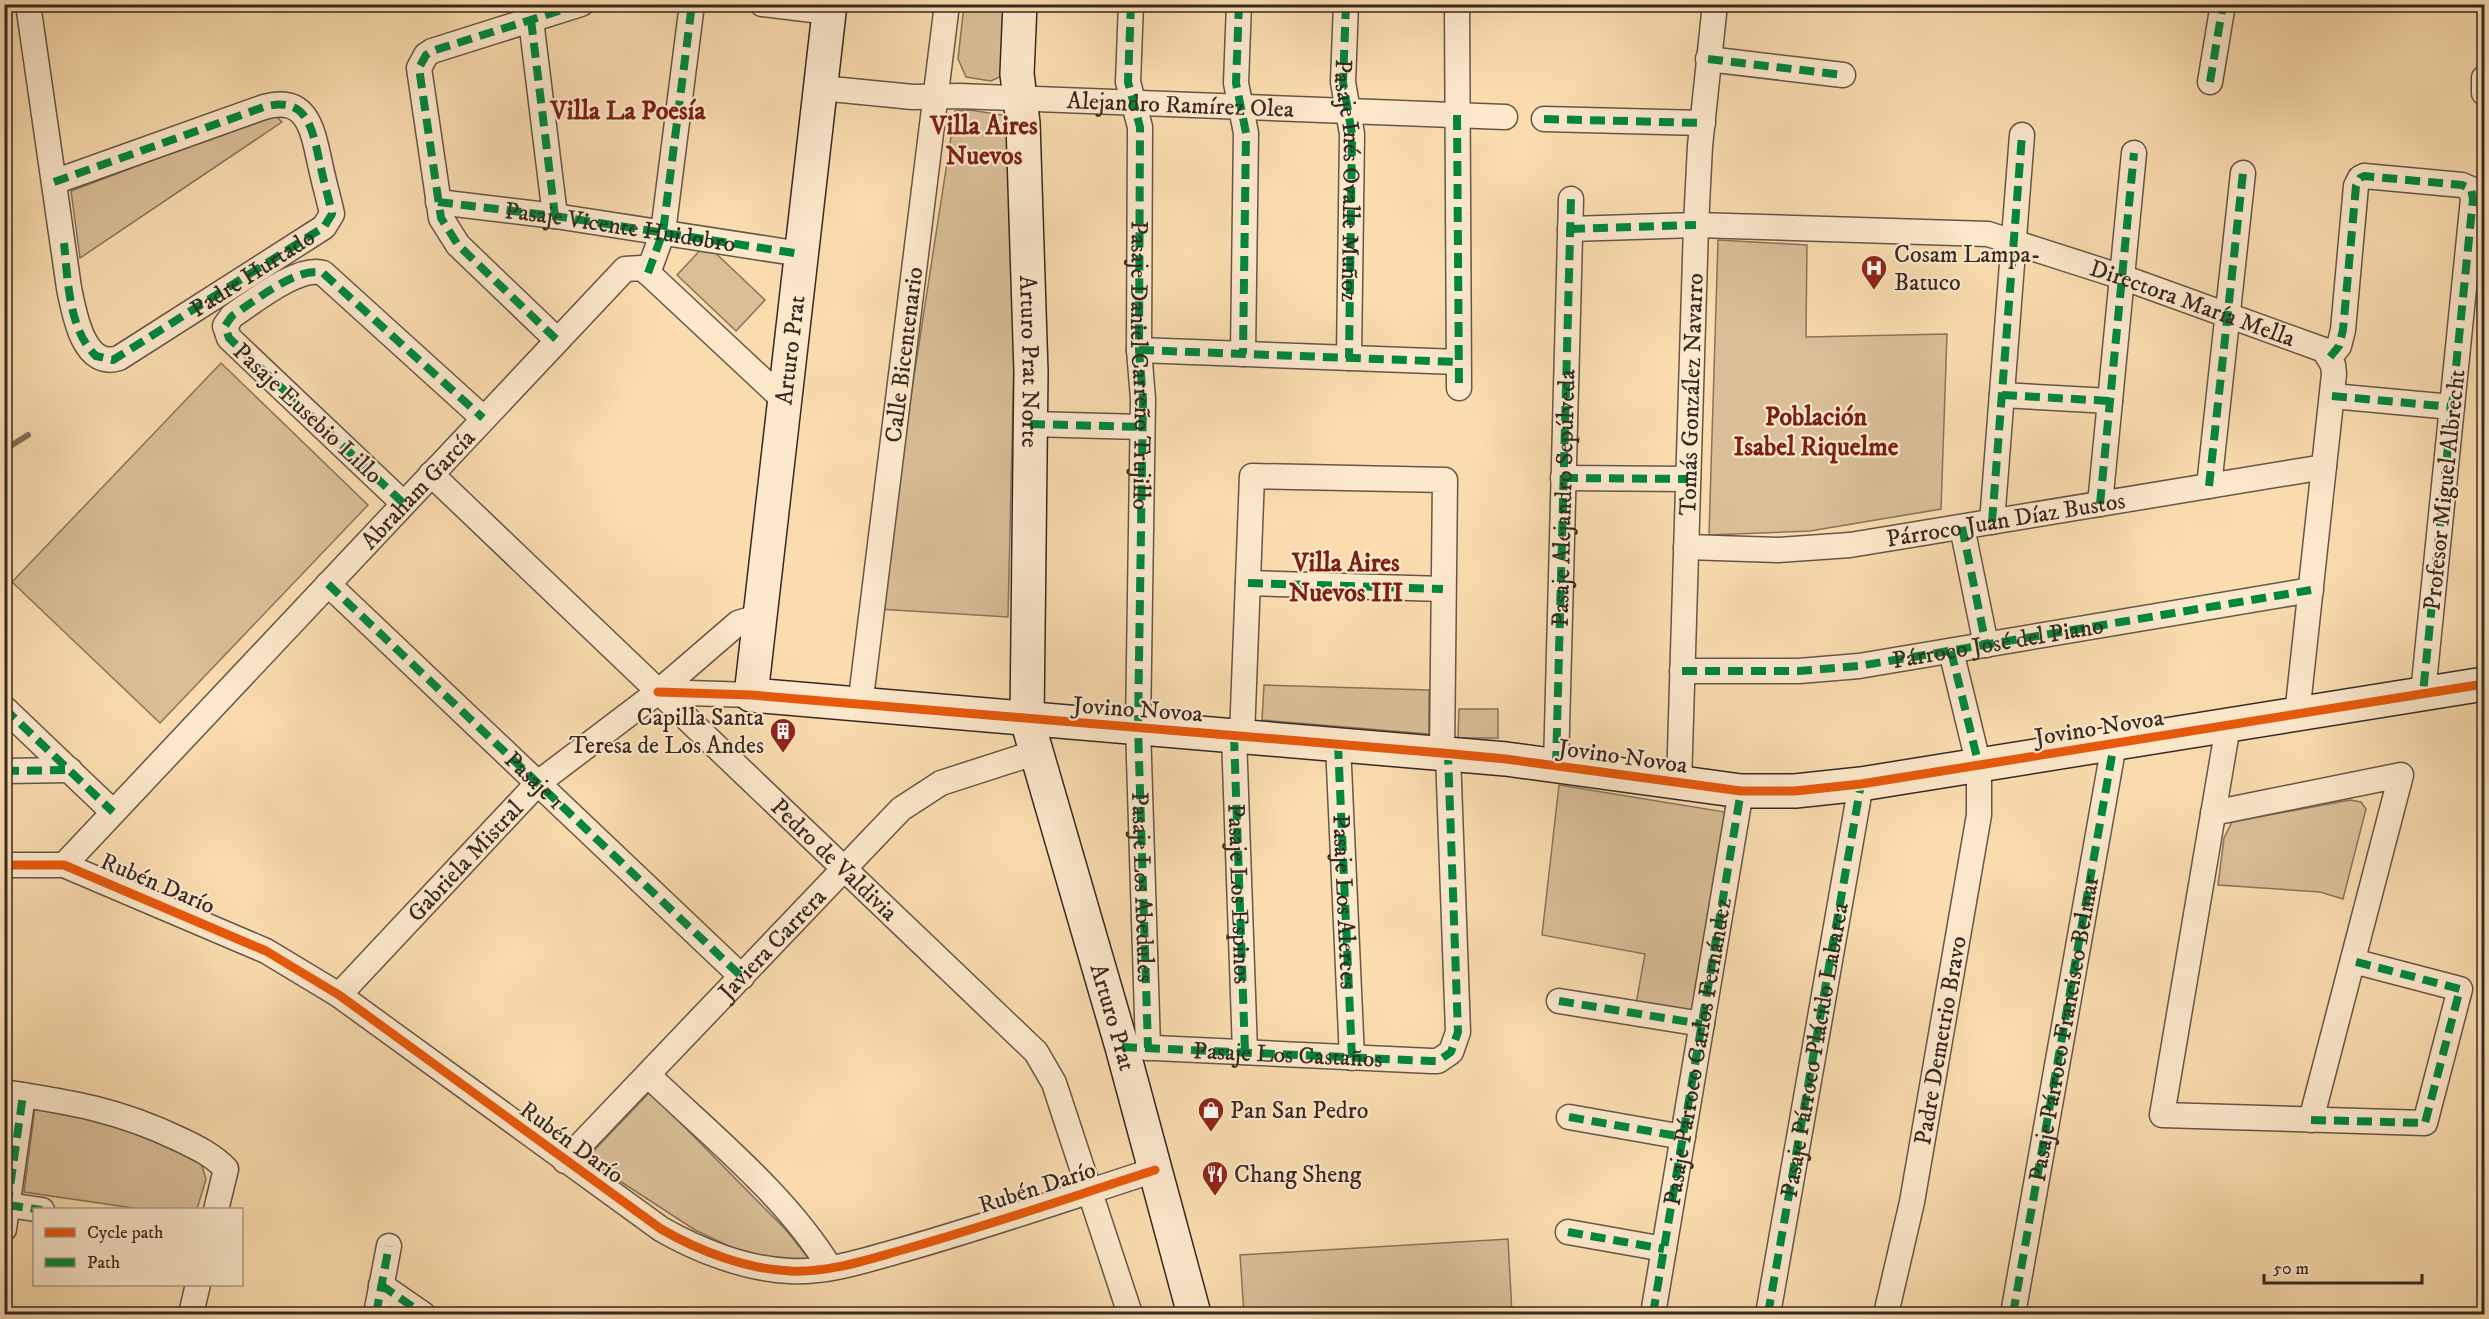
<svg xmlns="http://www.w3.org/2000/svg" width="2489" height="1319" font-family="'IM FELL DW Pica',serif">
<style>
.green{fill:#d9be97;stroke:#87745d;stroke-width:1.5}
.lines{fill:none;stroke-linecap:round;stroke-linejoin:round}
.stream{stroke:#83705a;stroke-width:6}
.street-casing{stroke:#665646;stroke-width:27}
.secondary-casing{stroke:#352923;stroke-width:36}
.street{stroke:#fce8cb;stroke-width:24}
.secondary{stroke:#fce8cb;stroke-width:33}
.quiet{stroke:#00873e;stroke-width:8;stroke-dasharray:15 8;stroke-linecap:butt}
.cycleway-casing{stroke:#fce8cb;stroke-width:13}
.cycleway{stroke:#e8590c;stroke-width:9}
.labels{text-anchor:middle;stroke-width:4.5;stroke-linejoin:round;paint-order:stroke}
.street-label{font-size:24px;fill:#352923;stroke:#fce8cb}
.poi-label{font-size:24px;fill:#352923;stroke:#fce8cb;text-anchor:start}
.neighbourhood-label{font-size:26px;font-weight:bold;fill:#7a1f14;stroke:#fce8cb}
</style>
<rect width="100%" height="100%" fill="#fadcaf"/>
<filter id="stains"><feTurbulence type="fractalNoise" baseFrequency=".00333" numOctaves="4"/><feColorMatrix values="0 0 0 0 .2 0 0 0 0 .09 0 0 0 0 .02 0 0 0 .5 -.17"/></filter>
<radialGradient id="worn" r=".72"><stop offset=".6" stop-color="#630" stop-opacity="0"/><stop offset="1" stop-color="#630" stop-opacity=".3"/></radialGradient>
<path class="green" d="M964 5H1006L1004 75 991 81 966 77 958 59Z
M970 110 1008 116 1015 314 1008 617 878 609 955 111Z
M274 114 282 122 80 258 71 191Z
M1718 240 1807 245 1806 337 1947 334 1941 509 1810 531 1709 535Z
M706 244 765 300 736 331 677 275Z
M221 363 368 505 160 723 12 582Z
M1264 685 1429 690V734L1262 720Z
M1459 709H1498V738H1458Z
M1559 785 1725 812 1693 1015 1636 1004 1645 954 1542 935Z
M2350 800 2361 802 2366 809 2343 899 2320 892 2218 885 2224 838 2232 822Z
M650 1092 786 1230 809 1259 751 1257 695 1230 586 1159Z
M35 1107 132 1128 201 1163 206 1179 197 1209H140L24 1192Z
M1508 1239 1512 1314H1244L1240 1255Z"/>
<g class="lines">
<path class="stream" d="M4 450 28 435"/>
<g class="street-casing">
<g id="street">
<path id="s1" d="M28 4 69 288C74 312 83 370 119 358L324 227 332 214C329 199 324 183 321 168 313 134 310 94 264 107L54 182"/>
<path d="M762 4 829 12"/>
<path id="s2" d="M1131 4 1128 82 1140 127 1139 350 1143 399 1138 727 1148 1048"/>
<path d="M1239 4 1236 83 1246 133 1243 354"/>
<path id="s3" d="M1346 4 1343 82 1352 134 1349 358"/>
<path d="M1457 4 1459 388"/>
<path d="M531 20 555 216"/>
<path d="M1708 59 1843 75"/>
<path d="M2484 78V93"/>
<path d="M2210 82 2223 4"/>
<path id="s4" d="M821 88 913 97 959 96 1505 117"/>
<path d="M1544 119 1703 123"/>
<path d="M438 202 555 216 801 254"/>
<path id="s5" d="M1570 229 1696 225 1988 234 2122 277 2324 350 2333 365 2334 374 2297 715"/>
<path d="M648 273 663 232 692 4"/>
<path d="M556 339 458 245 441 218 419 68 426 55 432 51 581 4"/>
<path d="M1139 350 1458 362"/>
<path d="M2330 357 2339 346 2343 330 2356 186 2360 178 2364 176 2462 185 2471 189 2473 199 2423 693"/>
<path d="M2002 395 2110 401"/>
<path d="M2332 396 2452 407"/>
<path d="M1030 424 1142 427"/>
<path id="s6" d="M431 474 1036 1052 1054 1083 1130 1314"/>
<path d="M1563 478 1688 479"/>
<path d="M2209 486 2243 173"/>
<path d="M403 503 229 338 225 326 232 316C253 302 299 265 323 273L483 418"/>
<path d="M2100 504 2134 153"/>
<path d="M1992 522 2022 135"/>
<path d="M1962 527 1986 645"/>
<path id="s7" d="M1686 547 1778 550 1850 545 2324 467"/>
<path d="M1248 583 1443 589"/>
<path d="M328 584 742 977"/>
<path d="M1682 671H1799L1859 666 2311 590"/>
<path d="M658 692 751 695"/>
<path id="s8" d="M860 706 947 4"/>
<path d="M4 708 113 812"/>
<path d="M2228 726 2162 1115 2425 1123 2460 989 2353 961"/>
<path d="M1234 736 1245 1052"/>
<path d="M1242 736 1252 476 1445 480 1442 753"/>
<path d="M1338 744 1352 1058"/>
<path d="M1556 766 1571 199"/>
<path d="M4 771 70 770"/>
<path id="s9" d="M1679 784 1696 225 1700 146 1715 4"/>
<path d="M2213 813 2401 775 2311 1120"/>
<path d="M4 865H64L266 951 339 995 661 1229C699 1251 746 1269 790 1271 828 1273 866 1260 902 1250 987 1226 1071 1197 1155 1170"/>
<path id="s10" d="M64 865 625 269 641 268 648 273 785 401"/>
<path id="s11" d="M339 995 538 783 658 692 738 623 760 616"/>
<path d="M1559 1001 1702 1024"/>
<path d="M1133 1047 1431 1061H1438L1451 1052 1458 1032 1448 754"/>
<path d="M648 1075C709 1134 786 1195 830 1268"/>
<path d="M4 1092C70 1102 119 1110 179 1139 196 1147 213 1155 226 1169L216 1210"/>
<path d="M1569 1117 1683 1137"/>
<path id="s12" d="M565 1161 901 809 941 783 1037 752"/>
<path d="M8 1205 42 1210"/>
<path d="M4 1229 23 1095"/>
<path d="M1568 1232 1664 1249"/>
<path d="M381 1285 423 1314"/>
<path d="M191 1314 198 1284"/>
<path d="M376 1314 389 1246"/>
<path d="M1653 1314 1741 791"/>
<path d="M1768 1314 1861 784"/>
<path id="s13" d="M1886 1314 1912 1202 1979 815V766L1951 651"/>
<path d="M2013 1314 2114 744"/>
</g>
</g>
<g class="secondary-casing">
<g id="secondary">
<path d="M830 4 751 695 1506 759 1741 791H1795L1861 784 2484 684"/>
<path id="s14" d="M1020 4 1017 74 1023 123 1031 372 1027 720 1122 1047 1194 1314"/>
</g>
</g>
<use href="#street" class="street"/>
<use href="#secondary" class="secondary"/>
<g class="quiet">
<path d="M1131 4 1128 82 1140 127 1139 350 1143 399 1138 727 1148 1048"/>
<path d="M1239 4 1236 83 1246 133 1243 354"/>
<path d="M1346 4 1343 82 1352 134 1349 358"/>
<path d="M531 20 555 216"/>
<path d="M1708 59 1843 75"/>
<path d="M2210 82 2223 4"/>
<path d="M1457 115 1459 388"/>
<path d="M1544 119 1703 123"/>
<path d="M54 182 264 107C310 94 313 134 321 168 324 183 329 199 332 214L324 227 113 360 96 356C68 329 68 279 64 243"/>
<path id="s15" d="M438 202 555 216 801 254"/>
<path d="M1570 229 1696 225"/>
<path d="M648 273 663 232 692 4"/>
<path d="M556 339 458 245 441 218 419 68 426 55 432 51 581 4"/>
<path d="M1139 350 1458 362"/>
<path d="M2330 357 2339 346 2343 330 2356 186 2360 178 2364 176 2462 185 2471 189 2473 199 2423 693"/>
<path d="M2002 395 2110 401"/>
<path d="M2332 396 2452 407"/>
<path d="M1030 424 1142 427"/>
<path d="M1563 478 1688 479"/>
<path d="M2209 486 2243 173"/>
<path d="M403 503 229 338 225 326 232 316C253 302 299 265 323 273L483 418"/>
<path d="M2100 504 2134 153"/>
<path d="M1992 522 2022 135"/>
<path d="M1962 527 1986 645"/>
<path d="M1248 583 1443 589"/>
<path id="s16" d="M328 584 742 977"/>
<path d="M1951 651 1979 766"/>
<path id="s17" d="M1682 671H1799L1859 666 2311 590"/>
<path d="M4 708 113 812"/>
<path id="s18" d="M1234 736 1245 1052"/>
<path id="s19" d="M1338 744 1352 1058"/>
<path id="s20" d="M1556 766 1571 199"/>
<path d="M4 771 70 770"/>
<path d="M1559 1001 1702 1024"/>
<path id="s21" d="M1122 1047 1431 1061H1438L1451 1052 1458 1032 1448 754"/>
<path d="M1569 1117 1683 1137"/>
<path d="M2311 1120 2425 1123 2460 989 2353 961"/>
<path d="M8 1205 42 1210"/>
<path d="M4 1229 23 1095"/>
<path d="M1568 1232 1664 1249"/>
<path d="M381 1285 423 1314"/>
<path d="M376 1314 389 1246"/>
<path id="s22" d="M1653 1314 1741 791"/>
<path id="s23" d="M1768 1314 1861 784"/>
<path id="s24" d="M2013 1314 2114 744"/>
</g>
<g class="cycleway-casing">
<path id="cycleway" d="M658 692 751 695 1442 753 1506 759 1741 791H1795L1861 784 2484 684
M4 865H64L266 951 339 995 661 1229C699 1251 746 1269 790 1271 828 1273 866 1260 902 1250 987 1226 1071 1197 1155 1170"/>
</g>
<use href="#cycleway" class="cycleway"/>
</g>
<defs>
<g id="hospital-pin" transform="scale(1.35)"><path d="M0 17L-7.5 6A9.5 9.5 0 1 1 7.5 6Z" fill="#8f2418" stroke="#fce8cb"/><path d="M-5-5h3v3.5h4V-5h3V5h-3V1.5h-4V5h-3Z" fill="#fff"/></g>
<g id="building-pin" transform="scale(1.35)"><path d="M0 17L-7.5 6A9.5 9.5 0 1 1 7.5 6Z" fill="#8f2418" stroke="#fce8cb"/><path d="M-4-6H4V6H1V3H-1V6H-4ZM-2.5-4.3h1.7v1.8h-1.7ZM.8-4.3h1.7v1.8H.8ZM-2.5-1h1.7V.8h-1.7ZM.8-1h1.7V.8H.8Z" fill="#fff"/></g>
<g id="shop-pin" transform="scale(1.35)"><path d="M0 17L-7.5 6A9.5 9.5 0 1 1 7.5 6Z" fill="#8f2418" stroke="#fce8cb"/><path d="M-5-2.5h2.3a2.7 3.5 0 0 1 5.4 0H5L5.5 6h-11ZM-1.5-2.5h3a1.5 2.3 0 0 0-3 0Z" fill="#fff"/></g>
<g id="restaurant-pin" transform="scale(1.35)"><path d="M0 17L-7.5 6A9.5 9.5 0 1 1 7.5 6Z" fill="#8f2418" stroke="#fce8cb"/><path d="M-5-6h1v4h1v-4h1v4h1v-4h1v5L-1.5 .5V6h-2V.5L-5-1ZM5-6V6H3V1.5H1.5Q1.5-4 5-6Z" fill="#fff"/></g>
</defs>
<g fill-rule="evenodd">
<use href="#hospital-pin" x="1874" y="268"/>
<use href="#building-pin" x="783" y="731"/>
<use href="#shop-pin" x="1211" y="1110"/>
<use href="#restaurant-pin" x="1215" y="1174"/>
</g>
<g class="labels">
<g class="street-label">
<text dy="8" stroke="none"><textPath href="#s4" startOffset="360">Alejandro Ramírez Olea</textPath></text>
<text dy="8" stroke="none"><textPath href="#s3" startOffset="177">Pasaje Inés Ovalle Muñoz</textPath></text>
<text dy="8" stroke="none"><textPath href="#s15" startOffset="184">Pasaje Vicente Huidobro</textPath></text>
<text dy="8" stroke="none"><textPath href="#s1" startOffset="543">Padre Hurtado</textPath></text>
<text dy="8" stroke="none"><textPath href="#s5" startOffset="634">Directora María Mella</textPath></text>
<text transform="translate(790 350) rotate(-83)" y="8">Arturo Prat</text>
<text dy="8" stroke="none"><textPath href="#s8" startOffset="354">Calle Bicentenario</textPath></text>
<text dy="8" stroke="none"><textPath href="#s14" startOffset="358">Arturo Prat Norte</textPath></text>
<text dy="8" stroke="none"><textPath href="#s2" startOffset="363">Pasaje Daniel Carreño Trujillo</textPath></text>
<text dy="8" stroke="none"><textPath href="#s9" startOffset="390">Tomás González Navarro</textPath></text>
<text transform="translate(308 413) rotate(43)" y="8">Pasaje Eusebio Lillo</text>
<text dy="8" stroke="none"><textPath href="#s10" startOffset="516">Abraham García</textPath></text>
<text transform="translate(2444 490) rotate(-84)" y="8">Profesor Miguel Albrecht</text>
<text dy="8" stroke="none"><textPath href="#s20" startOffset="268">Pasaje Alejandro Sepúlveda</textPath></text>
<text dy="8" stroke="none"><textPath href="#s7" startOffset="322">Párroco Juan Díaz Bustos</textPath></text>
<text dy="8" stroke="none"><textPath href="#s17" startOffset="318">Párroco José del Piano</textPath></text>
<text transform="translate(1138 709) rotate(4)" y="8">Jovino Novoa</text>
<text transform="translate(2099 727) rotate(-9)" y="8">Jovino Novoa</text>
<text transform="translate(1623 756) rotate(8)" y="8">Jovino Novoa</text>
<text dy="8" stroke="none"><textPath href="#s16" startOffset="285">Pasaje 1</textPath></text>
<text dy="8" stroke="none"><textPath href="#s6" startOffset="558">Pedro de Valdivia</textPath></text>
<text dy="8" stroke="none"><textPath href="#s11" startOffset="184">Gabriela Mistral</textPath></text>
<text transform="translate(158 883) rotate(23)" y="8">Rubén Darío</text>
<text dy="8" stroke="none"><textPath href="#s2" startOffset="885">Pasaje Los Abedules</textPath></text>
<text dy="8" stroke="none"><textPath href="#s18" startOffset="158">Pasaje Los Espinos</textPath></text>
<text dy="8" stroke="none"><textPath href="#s19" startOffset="158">Pasaje Los Alerces</textPath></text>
<text dy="8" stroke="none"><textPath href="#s12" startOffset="300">Javiera Carrera</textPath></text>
<text dy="8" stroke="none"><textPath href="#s14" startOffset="1026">Arturo Prat</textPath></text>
<text dy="8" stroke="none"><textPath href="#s24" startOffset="290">Pasaje Párroco Francisco Belmar</textPath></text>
<text dy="8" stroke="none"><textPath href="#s13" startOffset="279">Padre Demetrio Bravo</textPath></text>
<text dy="8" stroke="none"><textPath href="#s23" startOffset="268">Pasaje Párroco Plácido Labarca</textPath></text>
<text dy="8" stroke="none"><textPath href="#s22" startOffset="266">Pasaje Párroco Carlos Fernández</textPath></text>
<text dy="8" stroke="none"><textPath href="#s21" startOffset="166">Pasaje Los Castaños</textPath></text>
<text transform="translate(572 1142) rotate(36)" y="8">Rubén Darío</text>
<text transform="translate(1037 1187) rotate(-18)" y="8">Rubén Darío</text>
</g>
<g class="poi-label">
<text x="1894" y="262">Cosam Lampa-<tspan x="1894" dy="28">Batuco</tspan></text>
<text x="764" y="725" text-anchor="end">Capilla Santa<tspan x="764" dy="28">Teresa de Los Andes</tspan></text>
<text x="1230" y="1118">Pan San Pedro</text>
<text x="1234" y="1182">Chang Sheng</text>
</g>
<g class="neighbourhood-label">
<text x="628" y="119">Villa La Poesía</text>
<text x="984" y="134">Villa Aires<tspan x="984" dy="30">Nuevos</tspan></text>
<text x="1816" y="425">Población<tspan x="1816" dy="30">Isabel Riquelme</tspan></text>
<text x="1346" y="571">Villa Aires<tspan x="1346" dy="30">Nuevos III</tspan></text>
</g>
</g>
<rect width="2489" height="1319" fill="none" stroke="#fadcaf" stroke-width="24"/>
<rect x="6" y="6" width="2477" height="1307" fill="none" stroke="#352923" stroke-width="3"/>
<rect x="12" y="12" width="2465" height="1295" fill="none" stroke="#352923" stroke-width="1.5"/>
<rect x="33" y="1208" width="210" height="78" fill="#fce8cb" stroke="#ac9c88" stroke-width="1.5"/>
<rect x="45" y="1228" width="30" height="9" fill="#e8590c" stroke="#ac9c88" stroke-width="1.5"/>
<text x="87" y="1238" font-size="18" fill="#352923">Cycle path</text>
<rect x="45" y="1258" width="30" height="9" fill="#00873e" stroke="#ac9c88" stroke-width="1.5"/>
<text x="87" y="1268" font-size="18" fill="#352923">Path</text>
<path d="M2264 1274v9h158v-9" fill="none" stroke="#352923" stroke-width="3"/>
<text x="2273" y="1274" font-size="18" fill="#352923" stroke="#fce8cb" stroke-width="4.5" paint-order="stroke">50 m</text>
<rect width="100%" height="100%" filter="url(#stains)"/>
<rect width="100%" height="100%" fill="url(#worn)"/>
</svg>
